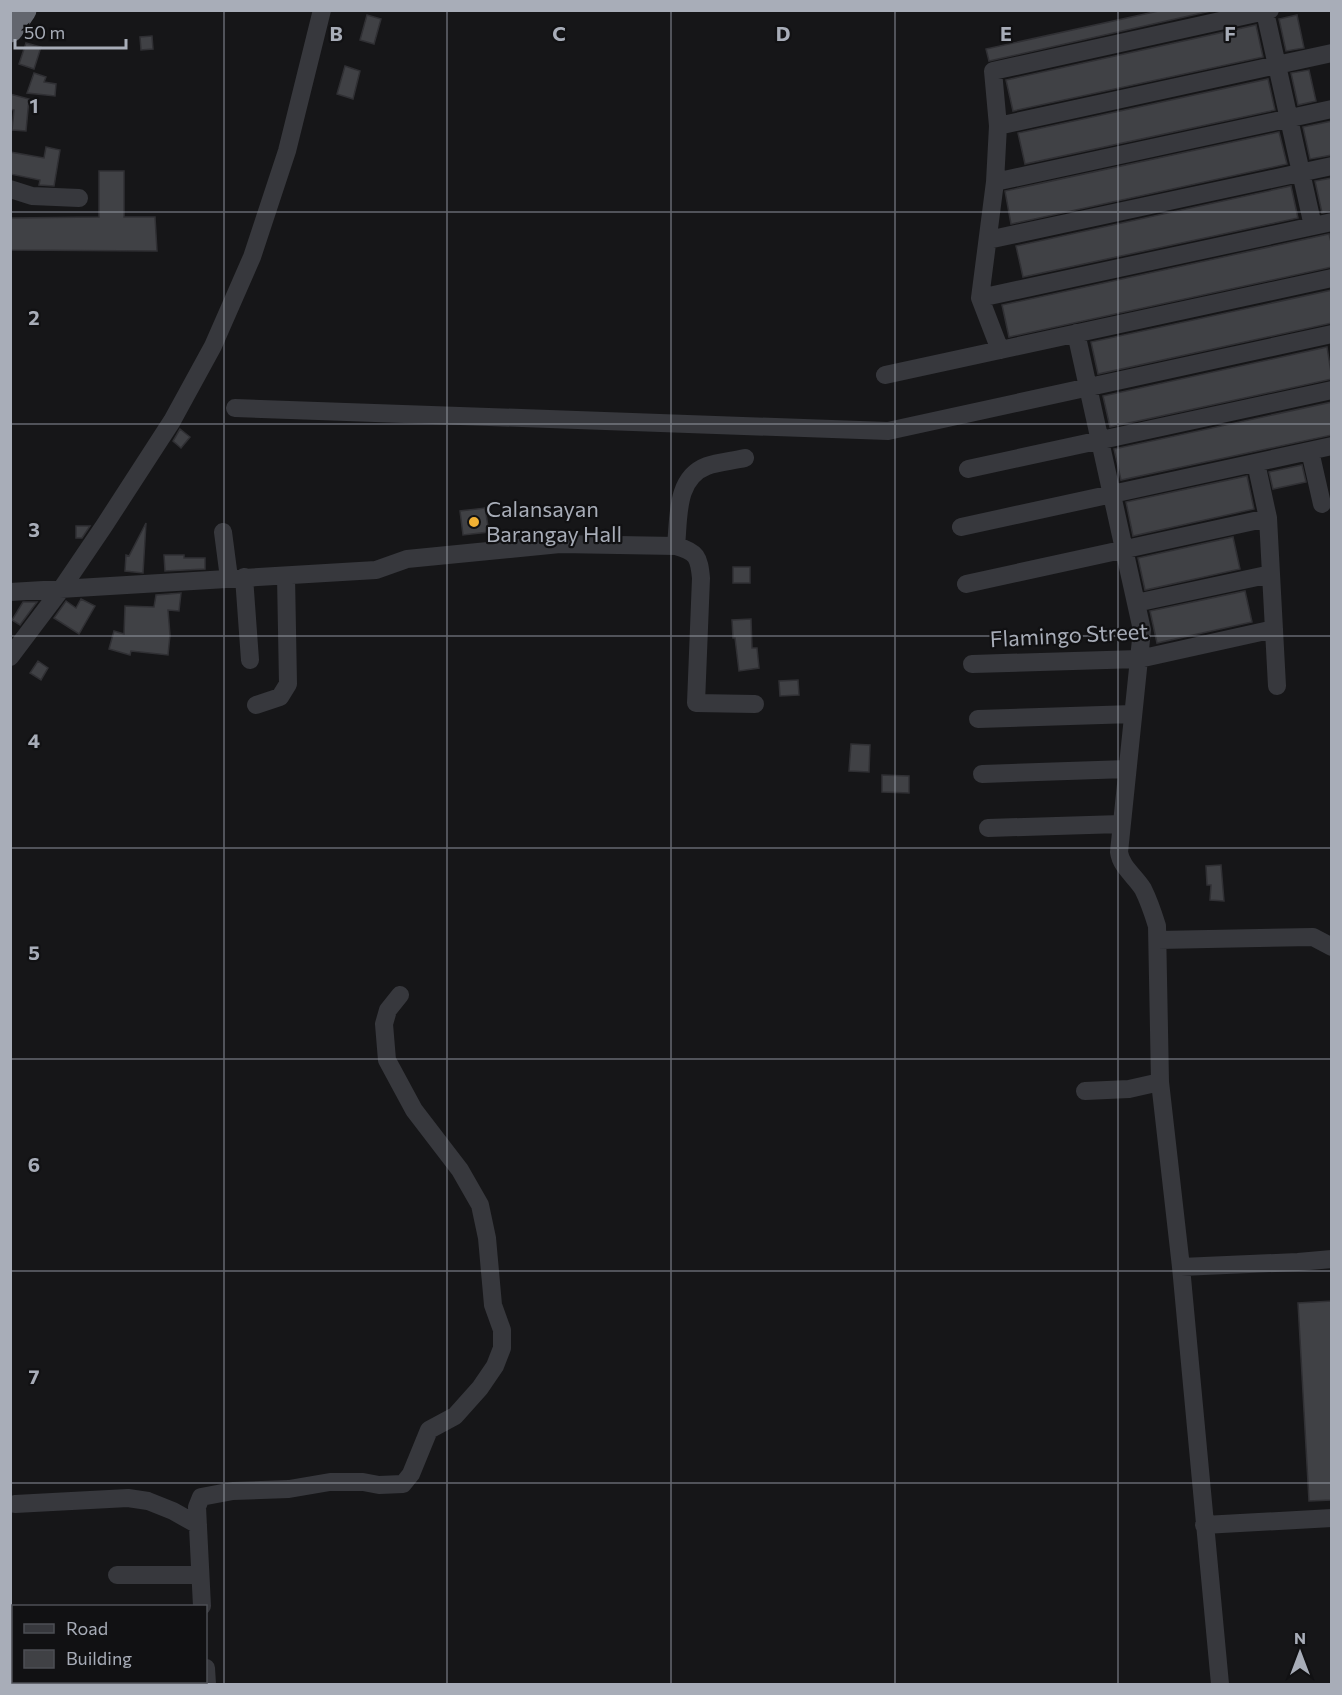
<svg xmlns="http://www.w3.org/2000/svg" width="1342" height="1695" font-family="Commissioner,sans-serif">
<style>
.building{fill:#404145;stroke:#303034;stroke-width:1.5}
.lines{fill:none;stroke-linecap:round;stroke-linejoin:round}
.minor{stroke:#37383d;stroke-width:18}
.highway{stroke:#63666e;stroke-width:27}
.grid{fill:none;stroke:#a8adb8;stroke-width:1.5;stroke-opacity:0.55}
.poi-dot{fill:#f2b134;stroke:#111113;stroke-width:2}
.labels{text-anchor:middle;stroke-width:4.5;stroke-linejoin:round;paint-order:stroke}
.poi-label{font-size:22px;fill:#a8adb8;stroke:#111113;text-anchor:start}
.street-label{font-size:22px;fill:#a8adb8;stroke:#111113}
.grid-label{font-size:20px;text-anchor:middle;font-weight:bold;fill:#a8adb8;stroke:#111113;stroke-width:4.5;stroke-linejoin:round;paint-order:stroke}
</style>
<rect width="100%" height="100%" fill="#161618"/>
<path class="building" d="M1163 10H1215L989 61 986 49Z
M367 15 381 19 374 44 360 40Z
M1297 15 1304 48 1286 51 1279 19Z
M1256 25 1263 57 1013 111 1006 80Z
M152 36 153 49 141 50 140 37Z
M26 43 41 47 34 69 19 64Z
M345 66 360 71 353 99 337 94Z
M1309 70 1316 101 1298 105 1291 73Z
M34 73 46 77 44 82 56 84 55 96 27 93Z
M1268 79 1275 110 1025 164 1018 133Z
M10 94 29 99 26 131 12 130 14 110 10 109Z
M1332 121V155L1310 159 1303 127Z
M1279 132 1287 164 1011 224 1005 191Z
M46 147 60 150 54 186 39 185 40 180 10 174V152L44 158Z
M99 171H124V217H155L157 251 10 250V218L99 217Z
M1332 178V211L1322 213 1315 181Z
M1291 186 1298 218 1023 277 1016 246Z
M1329 234 1332 246V267L1009 337 1002 305Z
M1332 290V323L1098 374 1091 342Z
M1327 347 1332 379 1110 427 1103 396Z
M1332 402V435L1121 480 1114 449Z
M180 429 190 437 181 448 173 441Z
M1302 465 1306 482 1273 489 1269 472Z
M1247 476 1254 509 1133 536 1126 502Z
M485 508 489 532 463 535 460 511Z
M146 523 143 573 125 571 126 555 129 556Z
M76 526H90L82 538H76Z
M1233 537 1240 569 1145 590 1138 558Z
M164 555H184V558H205V569L165 571Z
M733 567H750V583H733Z
M1245 591 1252 622 1157 643 1150 611Z
M181 593 179 611 168 610 170 635 168 655 131 651 130 655 109 649 114 631 124 634 125 606 154 607 156 595Z
M81 599 95 606 79 634 54 618 66 601 76 608Z
M23 602H37L20 625 12 620Z
M751 619 752 648H757L759 668 739 671 735 638H733L732 620Z
M38 661 48 668 41 680 30 673Z
M798 680 799 695 780 696 779 681Z
M851 744 870 745 869 772 849 771Z
M882 775 909 776V793L882 792Z
M1221 865 1224 901 1210 900 1211 885H1207L1206 866Z
M1332 1301V1500L1309 1501 1298 1303Z"/>
<g class="lines">
<path class="minor" d="M1265 12 1313 226
M998 126 1332 53
M995 182 1332 109
M10 189 32 196 79 198
M988 240 1332 166
M980 298 1332 222
M1076 333 1142 630 1119 852C1121 867 1135 876 1143 889 1149 901 1153 913 1157 926L1160 1082 1181 1267 1220 1684
M1000 350 980 298 995 182 998 126 993 71 1270 10
M885 375 1332 278
M235 408 888 431 1332 334
M1310 451 1322 504
M1256 463 1268 518 1277 686
M968 469 1332 390
M961 527 1332 446
M223 532 229 578
M676 546C679 518 675 478 707 466 718 462 732 461 745 458
M244 577 250 660
M966 584 1268 518
M10 592 376 570 407 559 560 544 676 546C697 552 699 557 701 578L696 703 755 704
M1136 603 1271 574
M10 657 62 588 104 526 172 421 213 346 252 257 287 151 322 10
M972 664 1139 659 1274 629
M256 705 280 697 288 684 286 576
M978 719 1133 714
M982 774 1127 769
M988 828 1121 824
M1158 940 1313 937 1332 947
M1085 1091 1129 1089 1160 1082
M1181 1267 1298 1262 1332 1259
M15 1504 128 1498 148 1501 173 1511 198 1525
M1204 1525 1332 1518
M117 1575H200
M202 1606 197 1507 201 1497 233 1491 289 1489 330 1482H363L379 1485 403 1484 411 1474 429 1430 455 1416 480 1388 495 1366 502 1348V1330L493 1305 487 1238 480 1205 460 1170 414 1110 387 1060 384 1024 388 1010 400 995
M206 1668 207 1684"/>
<path class="highway" d="M10 29 23 10"/>
</g>
<path class="grid" d="M224 10V1684M447 10V1684M671 10V1684M895 10V1684M1118 10V1684M10 212H1332M10 424H1332M10 636H1332M10 848H1332M10 1059H1332M10 1271H1332M10 1483H1332"/>
<circle class="poi-dot" cx="474" cy="522" r="6"/>
<g class="labels">
<g class="poi-label">
<text x="486" y="517">Calansayan<tspan x="486" dy="25">Barangay Hall</tspan></text>
</g>
<g class="street-label">
<text transform="translate(1069 635) rotate(-3)" y="8">Flamingo Street</text>
</g>
</g>
<g class="grid-label">
<text x="336" y="41">B</text>
<text x="559" y="41">C</text>
<text x="783" y="41">D</text>
<text x="1006" y="41">E</text>
<text x="1230" y="41">F</text>
<text x="34" y="113">1</text>
<text x="34" y="325">2</text>
<text x="34" y="537">3</text>
<text x="34" y="748">4</text>
<text x="34" y="960">5</text>
<text x="34" y="1172">6</text>
<text x="34" y="1384">7</text>
</g>
<rect width="1342" height="1695" fill="none" stroke="#a8adb8" stroke-width="24"/>
<rect x="12" y="1605" width="195" height="78" fill="#111113" stroke="#4d4f55" stroke-width="1.5"/>
<rect x="24" y="1624" width="30" height="9" fill="#37383d" stroke="#4d4f55" stroke-width="1.5"/>
<text x="66" y="1635" font-size="18" fill="#a8adb8">Road</text>
<rect x="24" y="1650" width="30" height="18" fill="#404145" stroke="#4d4f55" stroke-width="1.5"/>
<text x="66" y="1665" font-size="18" fill="#a8adb8">Building</text>
<g transform="translate(1300 1653)" stroke="#111113" stroke-width="4.5" paint-order="stroke">
<path d="M0-4.5L10 22L0 15L-10 22Z" fill="#a8adb8"/>
<text y="-9" font-size="16" font-weight="bold" text-anchor="middle" fill="#a8adb8">N</text>
</g>
<path d="M15 39v9h111v-9" fill="none" stroke="#a8adb8" stroke-width="3"/>
<text x="24" y="39" font-size="18" fill="#a8adb8" stroke="#111113" stroke-width="4.5" paint-order="stroke">50 m</text>
</svg>
